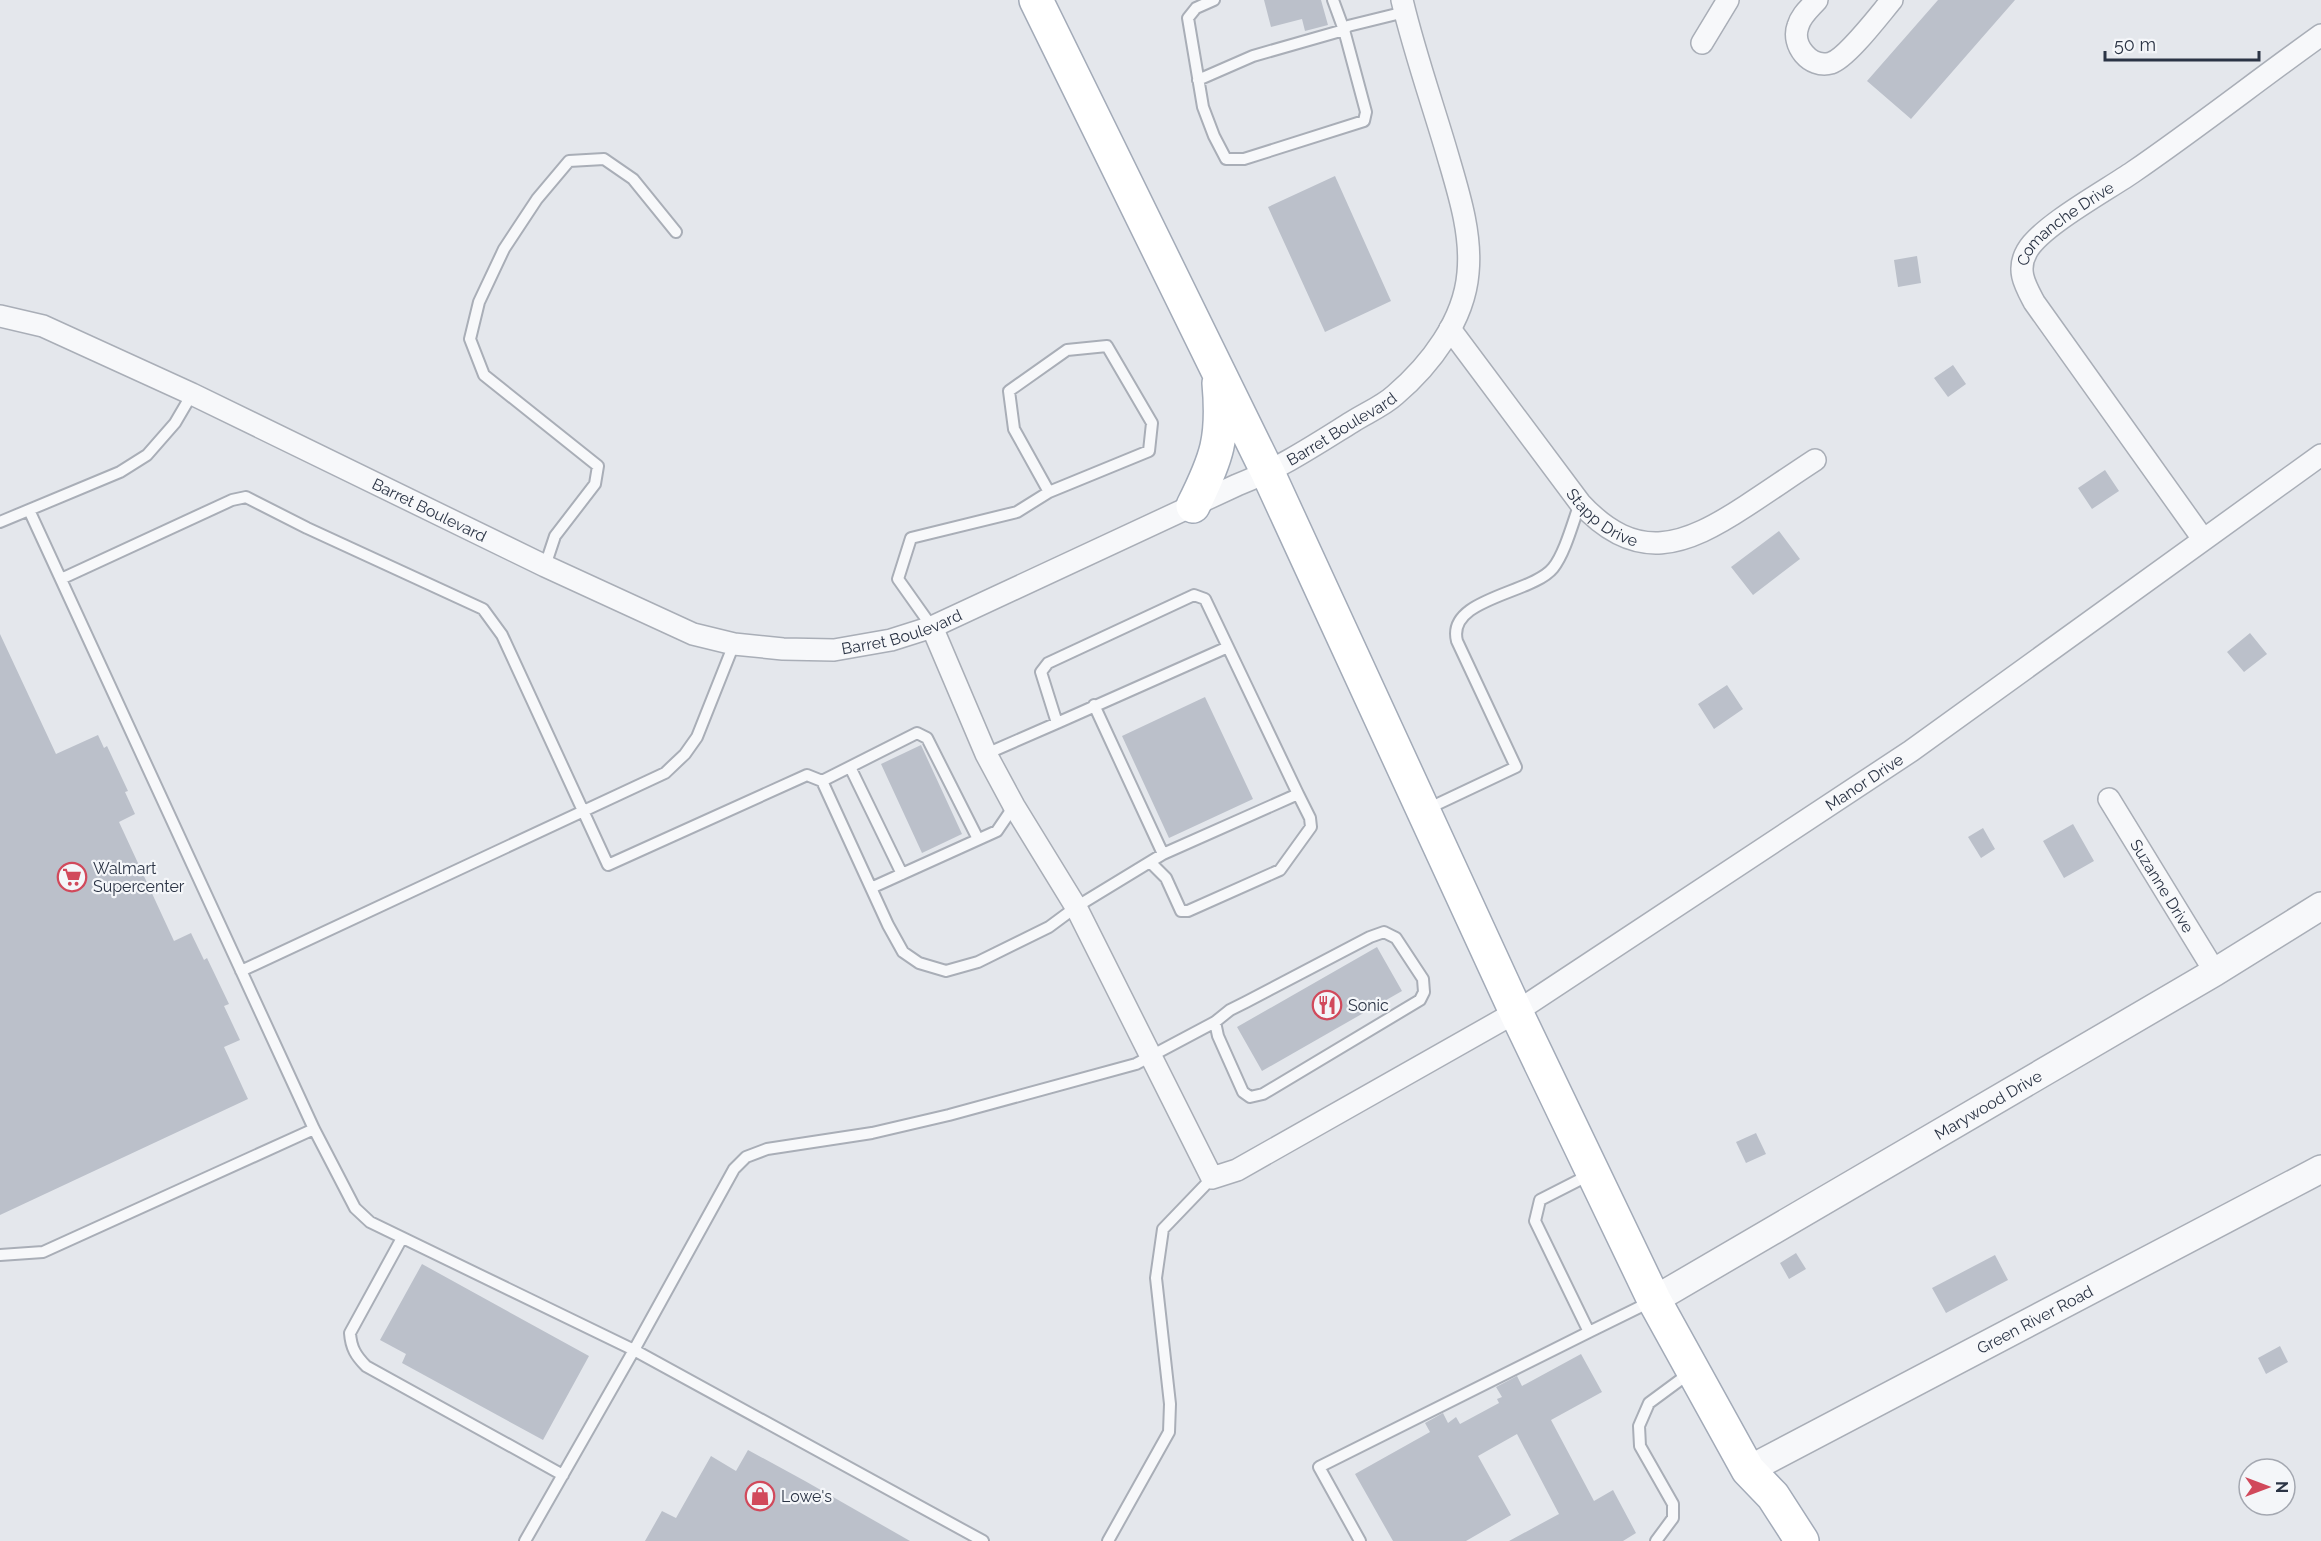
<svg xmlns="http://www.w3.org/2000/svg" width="2321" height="1541" font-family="Raleway,sans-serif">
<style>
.building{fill:#bbc0ca}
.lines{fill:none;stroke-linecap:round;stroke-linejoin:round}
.service-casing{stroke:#a9aeb7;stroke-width:14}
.minor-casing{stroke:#a9aeb7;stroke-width:24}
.tertiary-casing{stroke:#a9aeb7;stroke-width:30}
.primary-casing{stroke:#a3abb8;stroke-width:36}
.service{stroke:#f7f8fa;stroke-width:10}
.minor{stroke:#f7f8fa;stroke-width:21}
.tertiary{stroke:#f7f8fa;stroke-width:27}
.primary{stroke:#fff;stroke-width:33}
.labels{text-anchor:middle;stroke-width:4.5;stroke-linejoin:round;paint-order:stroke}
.street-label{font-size:16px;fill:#2b3445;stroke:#f4f6f9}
.poi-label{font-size:16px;fill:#2b3445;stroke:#f4f6f9;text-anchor:start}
</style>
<rect width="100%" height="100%" fill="#e4e7ec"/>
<path class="building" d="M1264 0H1321L1328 25 1305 31 1302 19 1271 27Z
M1938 0H2015L1911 119 1867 81Z
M1335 176 1391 301 1325 332 1268 207Z
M1917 256 1921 283 1898 287 1894 260Z
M1953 365 1966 384 1948 397 1934 378Z
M2105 470 2119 491 2092 509 2078 488Z
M1779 531 1800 559 1753 595 1731 567Z
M2250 633 2267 654 2244 672 2227 652Z
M0 634 56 754 98 735 104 748 107 746 128 791 125 792 135 814 119 822 174 941 191 933 204 960 207 958 229 1004 224 1006 240 1040 224 1047 248 1099 0 1215Z
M1727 685 1743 709 1714 729 1698 704Z
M1205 697 1253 799 1169 838 1122 736Z
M921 745 962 834 922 853 881 764Z
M2073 824 2094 861 2064 878 2043 841Z
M1983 828 1995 849 1981 858 1968 837Z
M1377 947 1402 991 1262 1071 1237 1027Z
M1756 1133 1766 1154 1746 1163 1736 1142Z
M1796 1253 1806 1269 1789 1279 1780 1263Z
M1995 1255 2008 1280 1946 1313 1932 1288Z
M422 1264 589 1356 543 1440 402 1363 406 1354 380 1340Z
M2280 1346 2288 1362 2266 1374 2258 1358Z
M1581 1354 1602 1392 1551 1420 1594 1501 1613 1490 1636 1533 1623 1541H1509L1559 1514 1517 1434 1478 1456 1511 1515 1466 1541H1393L1355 1474 1430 1432 1425 1423 1443 1413 1448 1423 1456 1417 1460 1424 1499 1403 1497 1399 1502 1397 1496 1387 1517 1376 1522 1386Z
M748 1450 805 1481 910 1541H645L662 1511 676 1518 711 1456 736 1471Z"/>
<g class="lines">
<g class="service-casing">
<path id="service" d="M1214 0 1196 8 1188 18 1203 107 1214 136 1226 159H1244L1364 121 1366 112 1344 30 1348 26 1405 12
M1198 80 1253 56 1344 30 1333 0
M29 510 314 1129 355 1208 370 1222 634 1350 983 1541
M0 522 120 472 147 455 175 423 192 394
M545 566 555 536 595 484 598 466 484 375 470 339 479 302 504 249 537 199 569 161 604 159 633 179 676 232
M61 579 232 500 246 497 307 528 483 609 502 635 608 865 807 775 822 781 888 925 903 952 919 963 946 971 978 962 1049 927 1076 907 1163 854 1298 794 1205 599 1194 595 1048 663 1041 672 1057 723 986 754
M932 627 898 579 911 538 1017 512 1049 492 1149 451 1152 423 1107 346 1067 350 1009 391 1014 429 1049 492
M1094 705 1163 854
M1057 723 1228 647
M850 767 902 874
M822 781 917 733 927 738 978 839
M1425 810 1516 767 1457 641C1446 598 1532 594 1553 568 1565 553 1573 522 1580 503
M1150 862 1166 878 1181 911H1188L1280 870 1311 827 1310 818 1298 794
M871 888 997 831 1014 806
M1384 932 1396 938 1423 979 1424 992 1420 1000 1263 1094 1250 1097 1243 1092 1218 1036 1215 1022 1230 1010 1246 1002 1370 937Z
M241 971 665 773 685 754 697 737 734 644
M1591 1174 1540 1200 1535 1221 1589 1332 1650 1302
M402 1238 350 1333C351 1348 356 1356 366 1366L563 1475
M0 1255 43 1252 314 1129
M525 1541 634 1350 734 1169 746 1157 767 1149 872 1133 949 1115 1136 1064 1215 1022
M1108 1541 1169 1432 1170 1404 1156 1278 1163 1229 1212 1178
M1360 1541 1319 1467 1589 1332
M1656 1541 1673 1518V1504L1640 1446 1639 1426 1649 1403 1691 1372"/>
</g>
<g class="minor-casing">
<g id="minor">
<path d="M1817 0C1810 8 1801 15 1798 26 1791 45 1810 69 1831 63 1847 58 1880 14 1892 0"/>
<path d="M1702 43 1728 0"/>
<path id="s1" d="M0 316 43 326 192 394 545 566 693 634 734 644 783 649 834 650 891 640 932 627 1237 485C1279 469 1315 445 1352 422 1366 413 1383 406 1395 395 1430 365 1464 321 1468 273 1472 233 1458 191 1447 153 1432 102 1414 51 1402 0"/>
<path id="s2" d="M1450 329 1580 503C1637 565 1685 546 1746 506 1769 491 1792 475 1815 460"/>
<path id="s3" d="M2203 539 2034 302C2025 285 2016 270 2027 251 2041 226 2107 190 2133 172 2197 128 2258 80 2321 35"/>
<path id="s4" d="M932 627 986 754 1014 806 1076 907 1212 1178 1237 1170 1516 1012 1911 751 2321 455"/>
<path id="s5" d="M2109 799 2215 972"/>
</g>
</g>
<g class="tertiary-casing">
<g id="tertiary">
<path id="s6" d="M1654 1300 2215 972 2321 906"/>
<path id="s7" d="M1748 1470 2321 1169"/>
</g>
</g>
<g class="primary-casing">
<path id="primary" d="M1036 0 1268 473 1516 1012 1654 1300 1748 1470 1773 1496 1802 1541
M1193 506C1217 458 1224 438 1219 383"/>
</g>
<use href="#service" class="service"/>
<use href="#minor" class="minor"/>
<use href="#tertiary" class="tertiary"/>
<use href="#primary" class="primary"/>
</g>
<defs>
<g id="supermarket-ring" transform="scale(1.5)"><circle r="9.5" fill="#f4f6f9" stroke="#d1495b" stroke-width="1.5"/><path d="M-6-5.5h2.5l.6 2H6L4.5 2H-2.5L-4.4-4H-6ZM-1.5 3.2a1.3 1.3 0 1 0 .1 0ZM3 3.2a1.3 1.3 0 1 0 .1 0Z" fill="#d1495b"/></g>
<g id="restaurant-ring" transform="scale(1.5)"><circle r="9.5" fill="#f4f6f9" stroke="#d1495b" stroke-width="1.5"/><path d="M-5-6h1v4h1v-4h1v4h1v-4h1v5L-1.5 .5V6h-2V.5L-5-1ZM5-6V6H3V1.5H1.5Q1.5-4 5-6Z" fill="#d1495b"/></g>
<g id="shop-ring" transform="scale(1.5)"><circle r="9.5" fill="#f4f6f9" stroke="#d1495b" stroke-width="1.5"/><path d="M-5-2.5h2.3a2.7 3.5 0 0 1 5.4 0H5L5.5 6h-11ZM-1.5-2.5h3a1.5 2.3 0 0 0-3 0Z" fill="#d1495b"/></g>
</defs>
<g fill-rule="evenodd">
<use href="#supermarket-ring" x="72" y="877"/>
<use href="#restaurant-ring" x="1327" y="1005"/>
<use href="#shop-ring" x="760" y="1496"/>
</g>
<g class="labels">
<g class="street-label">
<text dy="6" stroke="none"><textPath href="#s3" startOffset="392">Comanche Drive</textPath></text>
<text dy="6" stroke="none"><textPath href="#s1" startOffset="1462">Barret Boulevard</textPath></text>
<text dy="6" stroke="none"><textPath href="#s1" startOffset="472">Barret Boulevard</textPath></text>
<text dy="6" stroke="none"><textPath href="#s2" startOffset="244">Stapp Drive</textPath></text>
<text dy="6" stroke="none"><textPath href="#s1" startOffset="976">Barret Boulevard</textPath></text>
<text dy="6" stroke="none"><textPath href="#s4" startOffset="1383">Manor Drive</textPath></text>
<text dy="6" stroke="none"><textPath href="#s5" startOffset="102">Suzanne Drive</textPath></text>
<text dy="6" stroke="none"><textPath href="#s6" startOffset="387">Marywood Drive</textPath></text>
<text dy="6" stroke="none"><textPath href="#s7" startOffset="324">Green River Road</textPath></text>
</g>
<g class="poi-label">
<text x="93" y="874">Walmart<tspan x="93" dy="18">Supercenter</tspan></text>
<text x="1348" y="1011">Sonic</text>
<text x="781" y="1502">Lowe's</text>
</g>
</g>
<g transform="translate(2267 1487) rotate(90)"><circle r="28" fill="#f4f6f9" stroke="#a4a8b1" stroke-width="1.5"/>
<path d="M0-4.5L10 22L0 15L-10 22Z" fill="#d1495b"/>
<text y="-9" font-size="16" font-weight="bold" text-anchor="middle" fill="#2b3445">N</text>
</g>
<path d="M2105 51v9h154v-9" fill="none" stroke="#2b3445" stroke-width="3"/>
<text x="2114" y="51" font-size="18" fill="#2b3445" stroke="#f4f6f9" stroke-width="4.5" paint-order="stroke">50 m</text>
</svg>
